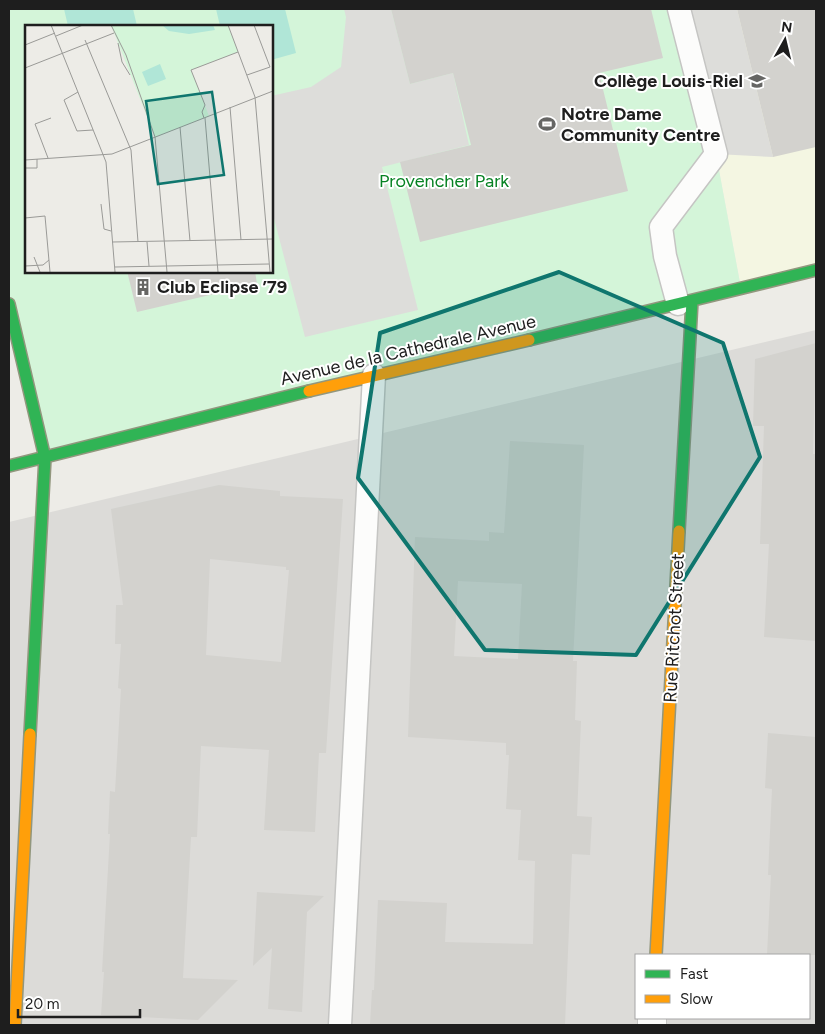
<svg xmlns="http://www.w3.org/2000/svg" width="825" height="1034" font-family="Figtree,sans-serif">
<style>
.residential{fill:#dcdbd8;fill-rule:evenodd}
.education{fill:#f4f6e2}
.park{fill:#d4f5d9;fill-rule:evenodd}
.pitch{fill:#b0e6d7}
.parking{fill:#ddddda}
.building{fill:#d3d2ce;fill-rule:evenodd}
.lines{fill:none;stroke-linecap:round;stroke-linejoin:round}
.lane-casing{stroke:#c5c5c3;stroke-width:25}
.street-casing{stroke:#c5c5c3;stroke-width:30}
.fast-casing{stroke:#92977e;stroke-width:14}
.slow-casing{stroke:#92977e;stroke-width:14}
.lane{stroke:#fcfcfb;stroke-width:22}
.street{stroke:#fcfcfb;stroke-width:28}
.fast{stroke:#30b455;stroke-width:11}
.slow{stroke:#ff9f0a;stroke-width:11}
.marked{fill:#0f766e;fill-opacity:0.2;stroke:#0f766e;stroke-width:4;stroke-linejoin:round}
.labels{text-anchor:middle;stroke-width:4;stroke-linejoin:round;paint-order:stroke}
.poi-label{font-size:18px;font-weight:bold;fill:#1e1e1e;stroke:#fff;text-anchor:start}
.park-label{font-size:18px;fill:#078223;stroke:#fff}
.street-label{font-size:18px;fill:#1e1e1e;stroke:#fff}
.inset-road{fill:none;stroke:#9a9a97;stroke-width:1}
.view{fill:#0f766e;fill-opacity:0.15;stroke:#0f766e;stroke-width:2.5}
.inset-edge{fill:none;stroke:#1e1e1e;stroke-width:2.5}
</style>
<rect width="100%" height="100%" fill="#edece7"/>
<path class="residential" d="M816 330V1025H9V522ZM636 955H809V1018H636Z"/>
<path class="education" d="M679 9H816V270L741 288 716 154Z"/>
<path class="park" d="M9 9H679L716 154 741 288 45 458 9 304ZM26 26H271V271H26Z"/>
<path class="pitch" d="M64 9H133L137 26H68Z
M216 9H285L296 53 271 60V26H220Z"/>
<path class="parking" d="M344 9H391L410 84 453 73 469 145 382 167 418 310 305 337 271 207V96L311 87 341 67 346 17Z
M679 9H737L773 157 716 154Z"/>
<path class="building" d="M391 9H651L663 58 599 73 628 191 420 242 400 162 471 145 453 73 410 84Z
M737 9H816V147L773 157Z
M127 271H255L257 284 137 312Z
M816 343 813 454H816V641L764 637 769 544H760L764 426H753L755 359Z
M510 441 584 445 573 661H577L575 720 581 721 577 816 592 817 590 855 572 854 565 1025H370L372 990H374L378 900 447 903 445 942 533 944 535 861 518 860 521 810 506 809 509 755H506V743L408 737 415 537 489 541V532L504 533ZM458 581 522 584 518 659 454 656Z
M219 485 280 491V496L343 499 326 753H319L315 832 264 830 269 750 201 746 197 837H191L183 978 238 980 198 1020 101 1015 104 972H102L110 834H108L110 791 115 792 121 689 118 688 121 644H115L116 605H123L111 509ZM210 559 286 567V570H289L281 662 206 655Z
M768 733 816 737V955H767L771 875H768L772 789 765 788Z
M257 892 324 896 307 912 302 1012 268 1009 272 948 253 966Z"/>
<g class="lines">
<g class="lane-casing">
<path id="lane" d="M678 304 665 256 661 227 716 154 679 9
M340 1025 374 375"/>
</g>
<g class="street-casing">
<path id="street" d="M652 1025V1018"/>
</g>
<g class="fast-casing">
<path id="fast" d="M9 304 45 458 30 734
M529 340 816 270
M9 466 309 391
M679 531 692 301"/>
</g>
<g class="slow-casing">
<path id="slow" d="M309 391 529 340
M656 955 679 531
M15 1025 30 734"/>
</g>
<use href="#lane" class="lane"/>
<use href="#street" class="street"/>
<use href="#fast" class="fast"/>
<use href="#slow" class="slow"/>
</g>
<path class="marked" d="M559 272 723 343 760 457 636 655 485 650 358 478 380 333Z"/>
<defs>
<g id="school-bare" transform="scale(1.35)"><path d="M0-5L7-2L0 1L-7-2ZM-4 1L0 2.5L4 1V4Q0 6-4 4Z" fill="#666664" stroke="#fff" stroke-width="2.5" paint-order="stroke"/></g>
<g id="stadium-bare" transform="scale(1.35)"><path d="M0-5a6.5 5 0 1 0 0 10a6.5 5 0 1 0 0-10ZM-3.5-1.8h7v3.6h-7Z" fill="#666664" stroke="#fff" stroke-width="2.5" paint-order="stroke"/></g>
<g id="building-bare" transform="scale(1.35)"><path d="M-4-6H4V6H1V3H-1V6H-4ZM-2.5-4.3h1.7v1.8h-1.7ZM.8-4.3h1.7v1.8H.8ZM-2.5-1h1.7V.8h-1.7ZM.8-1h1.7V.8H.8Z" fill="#666664" stroke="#fff" stroke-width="2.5" paint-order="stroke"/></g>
</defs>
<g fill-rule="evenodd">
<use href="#school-bare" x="757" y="81"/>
<use href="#stadium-bare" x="547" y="124"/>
<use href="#building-bare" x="143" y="287"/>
</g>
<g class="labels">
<g class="poi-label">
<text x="743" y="87" text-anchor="end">Collège Louis-Riel</text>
<text x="561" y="120">Notre Dame<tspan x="561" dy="21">Community Centre</tspan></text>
<text x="157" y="293">Club Eclipse ’79</text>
</g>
<g class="park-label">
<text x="444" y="187">Provencher Park</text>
</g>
<g class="street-label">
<text transform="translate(408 350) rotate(-13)" y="6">Avenue de la Cathedrale Avenue</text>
<text transform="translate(674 628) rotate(-87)" y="6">Rue Ritchot Street</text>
</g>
</g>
<g transform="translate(25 25)">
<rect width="248" height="248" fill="#edece7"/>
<path d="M86 0H203L213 27 166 45 184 91 130 112Z" fill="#d4f5d9"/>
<path d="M137 0H188L190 5 164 9 144 6ZM135 39 141 54 123 61 117 47Z" fill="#b0e6d7"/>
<path class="inset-road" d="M26 0 81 137 90 247M86 0 101 30 130 112 142 247M203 0 230 72 245 247M31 11 58 0M60 15 106 125 113 217M93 18 97 37 105 50M0 20 30 8M0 43 89 8M222 50 245 42 229 0M53 67 39 75 52 106 68 105M205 82 216 215M179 93 177 87 180 80 166 45 213 27M180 93 193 247M155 102 165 216M23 133 10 99 26 93M0 135 87 129 248 66M0 143H12V134M76 179 79 204 86 206M0 193 20 191 25 247M87 217 248 214M122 217 124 241M9 232 15 247M0 241 18 240 24 235M90 242 244 239"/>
<path class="view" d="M187 67 199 150 133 159 121 76Z"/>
<rect width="248" height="248" class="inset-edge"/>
</g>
<rect width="825" height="1034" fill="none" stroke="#1e1e1e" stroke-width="20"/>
<rect x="635" y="954" width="175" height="65" fill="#ffffff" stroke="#a5a5a5"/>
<rect x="645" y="970" width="25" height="8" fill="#30b455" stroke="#a5a5a5"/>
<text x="680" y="979" font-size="15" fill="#1e1e1e">Fast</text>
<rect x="645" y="995" width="25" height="8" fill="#ff9f0a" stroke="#a5a5a5"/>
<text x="680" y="1004" font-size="15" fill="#1e1e1e">Slow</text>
<g transform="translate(785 40) rotate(8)" stroke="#ffffff" stroke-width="4" paint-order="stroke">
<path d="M0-4L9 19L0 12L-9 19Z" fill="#1e1e1e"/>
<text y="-8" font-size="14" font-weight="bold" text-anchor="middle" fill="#1e1e1e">N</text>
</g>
<path d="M18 1009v8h122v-8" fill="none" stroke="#1e1e1e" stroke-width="2.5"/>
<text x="25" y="1009" font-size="15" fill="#1e1e1e" stroke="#ffffff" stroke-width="4" paint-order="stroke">20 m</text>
</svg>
